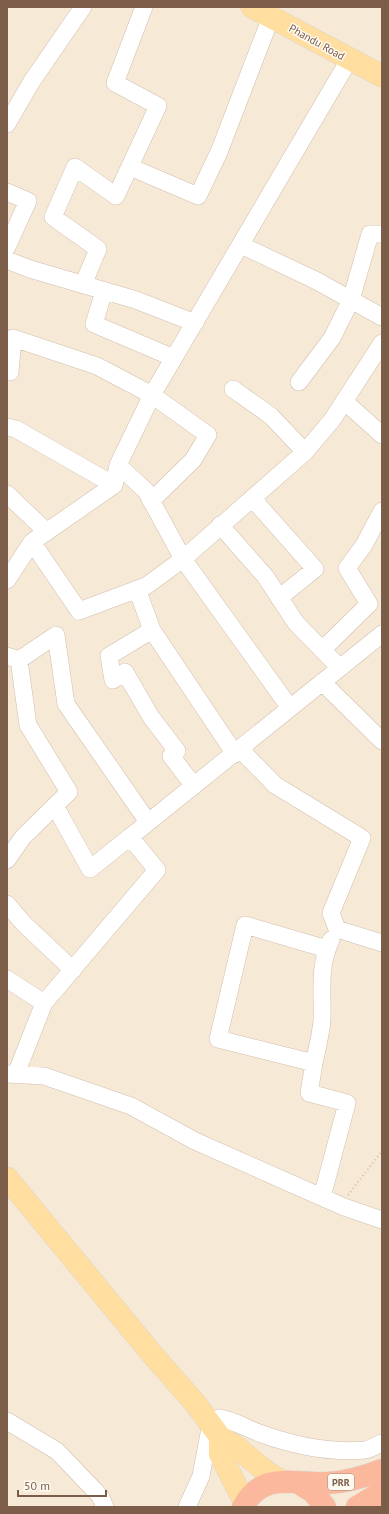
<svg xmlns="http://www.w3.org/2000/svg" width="389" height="1514" font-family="'PT Sans',sans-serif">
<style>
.residential{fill:#f6e9d6}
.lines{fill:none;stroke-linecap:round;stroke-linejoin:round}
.minor-casing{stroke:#d2bead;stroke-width:18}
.major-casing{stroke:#ddd5d0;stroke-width:23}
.highway-casing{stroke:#ddd5d0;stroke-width:23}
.path{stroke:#dbb9a0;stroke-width:2;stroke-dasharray:1 3;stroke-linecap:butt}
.minor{stroke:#fff;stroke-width:17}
.major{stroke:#ffde9f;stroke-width:22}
.highway{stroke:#fcb89c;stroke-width:22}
.labels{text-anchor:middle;stroke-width:3;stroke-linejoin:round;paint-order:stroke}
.shield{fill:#fffaf1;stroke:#a38c7c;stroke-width:1}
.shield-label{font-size:10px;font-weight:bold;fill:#7b5d4a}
.street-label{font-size:11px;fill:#7b5d4a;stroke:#fffaf1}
</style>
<rect width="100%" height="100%" fill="#fef6e9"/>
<path class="residential" d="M7 7H382V1507H7Z"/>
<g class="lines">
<g class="minor-casing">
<path id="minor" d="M7 124 32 81 83 7
M130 167 198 196 219 152 271 17
M7 192 28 201 7 247
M241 245 315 280 382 317
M7 260 30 269 136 300 195 323
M83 285 98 249 53 217 75 167 116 196 158 106 115 83 144 7
M104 291 94 324 174 358
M7 371 10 372 13 338 97 366 152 395 208 435 193 460 151 501
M299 382 332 338 351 300 370 234H382
M233 389 271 416 305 452
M344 401 382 435
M7 427 16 429 114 485
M118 465 146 491 183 559 290 708
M7 494 47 532
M252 498 315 569 279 598
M220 525 265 576 296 623 340 668
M32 542 79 611 146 586 183 559 305 452 332 420 382 343
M7 580 32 542 114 485 118 465 152 395 349 60
M137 589 152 630 235 754
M152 630 109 656 113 680 125 672 151 717 177 751 171 756 194 786
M322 650 369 604 347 568 364 545 382 511
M7 656 19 660 56 635 66 704 148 822
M322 682 382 741
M240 749 275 785 362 838 331 913 337 929 382 943
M55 806 90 869 130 837
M7 860 23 837 69 792 28 725 19 660
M7 904 24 924 73 970
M7 979 44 1003
M314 1063C317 1049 321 1034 322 1020 323 991 318 968 331 940
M7 1074 44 1076 131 1106 195 1141 344 1207 382 1220
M16 1074 44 1003 157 870 130 837 382 634
M322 1197 347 1103 309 1093 314 1063 218 1039 245 925 327 949
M7 1421 57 1451 100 1496 105 1507
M187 1507 201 1476 211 1423 219 1418C233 1420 246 1428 259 1433 292 1445 330 1453 365 1450 370 1449 377 1445 382 1443"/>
</g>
<g class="major-casing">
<path id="major" d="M252 7 382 76
M7 1178 152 1354 195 1403 220 1437 234 1445 264 1470 281 1481
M220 1437V1454L245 1503"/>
</g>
<g class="highway-casing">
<path id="highway" d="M299 1483 313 1492 325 1507
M243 1507C262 1470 296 1485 328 1483 348 1482 364 1477 382 1470
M357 1507 382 1492"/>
</g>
<path class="path" d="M348 1195 382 1151"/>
<use href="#minor" class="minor"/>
<use href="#major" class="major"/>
<use href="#highway" class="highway"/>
</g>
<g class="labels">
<rect class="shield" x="328" y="1474" width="26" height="16" rx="3"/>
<g class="shield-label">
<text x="341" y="1486">PRR</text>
</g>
<g class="street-label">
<text transform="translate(317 42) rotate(29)" y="4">Phandu Road</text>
</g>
</g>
<rect width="389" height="1514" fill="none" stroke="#7b5d4a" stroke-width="16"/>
<path d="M18 1490v6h88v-6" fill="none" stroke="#7b5d4a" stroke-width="2"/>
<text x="24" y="1490" font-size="12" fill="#7b5d4a" stroke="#fffaf1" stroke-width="3" paint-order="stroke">50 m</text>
</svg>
